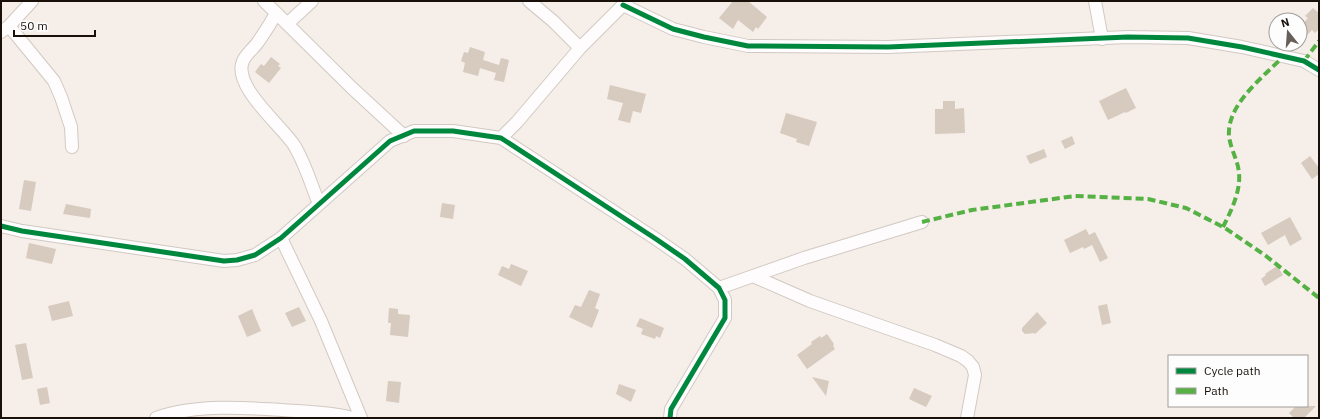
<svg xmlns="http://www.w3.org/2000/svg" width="1320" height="419" font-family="'IBM Plex Sans',sans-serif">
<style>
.building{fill:#d7cabf}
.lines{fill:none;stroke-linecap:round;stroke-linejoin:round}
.street-casing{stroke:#d1c9c3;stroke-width:14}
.street{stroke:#fefcfc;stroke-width:12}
.quiet{stroke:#55b144;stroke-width:4;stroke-dasharray:8 4;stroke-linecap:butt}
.cycleway-casing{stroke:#fdfdfd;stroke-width:8}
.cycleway{stroke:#00873e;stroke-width:5}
</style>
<rect width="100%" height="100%" fill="#f6eee8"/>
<path class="building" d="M733 1H748L767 17 758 29 756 27 753 32 738 20 733 29 719 18Z
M1313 8 1319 13V29L1315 33 1312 30 1306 36 1300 30V27L1308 18 1305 16Z
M470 47 485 52 483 60 499 65 501 58 509 60 504 82 494 80 496 73 480 68 478 76 463 72 465 63 461 61 464 52 468 53Z
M271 57 280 64 278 66 281 68 269 83 255 72 261 64 264 66Z
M610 85 646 94 641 113 633 111 630 123 618 120 623 103 607 99Z
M1126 88 1136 108 1126 113 1125 112 1108 120 1099 101Z
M943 101H955V109L964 108 965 133 935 134V109H943Z
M786 113 817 122 809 146 796 142 797 139 780 133Z
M1072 136 1075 144 1065 149 1061 141Z
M1044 149 1047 157 1030 164 1026 156Z
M1310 156 1319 168V174L1312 179 1301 163Z
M24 180 36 182 31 211 19 209Z
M442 203 455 205 453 219 440 217Z
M66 204 91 209 90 218 63 214Z
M1290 217 1302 239 1290 246 1285 235 1268 245 1261 233Z
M1086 229 1089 235 1095 232 1108 258 1100 262 1092 245 1084 249 1083 247 1070 253 1064 240Z
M29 243 56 249 52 264 26 258Z
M511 264 528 271 521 286 498 275 502 266 509 269Z
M1277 266 1283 275 1265 286 1261 279 1266 275 1265 274Z
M589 290 600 294 595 308 599 310 592 328 569 317 575 305 581 307Z
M69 301 73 316 52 321 48 306Z
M1107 304 1111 323 1102 325 1098 306Z
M299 307 306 321 292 327 285 313Z
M389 308 398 309V314L410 315 408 337 390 335 391 323H388Z
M252 309 261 331 247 337 238 316Z
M1037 312 1047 323 1035 334 1034 333 1025 334 1022 331V328Z
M640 318 664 328 660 338 656 336 655 339 641 334 643 329 636 326Z
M827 334 834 344 833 346 835 349 807 369 797 355 812 344 811 342 820 336 821 338Z
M26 343 33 378 22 380 15 345Z
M812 377 829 381 826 396Z
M388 381 401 382 399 403 386 401Z
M619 384 636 390 631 402 616 394Z
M47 387 50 403 40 405 37 389Z
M914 388 932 396 926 407 909 399Z
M1296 406H1316L1304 418H1294L1289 413Z"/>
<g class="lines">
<g class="street-casing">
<path id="street" d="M264 1 352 88 404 136
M529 1 553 21 580 48
M1095 1 1102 39
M623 5 673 29 704 37 748 46 888 47 1128 37 1188 38 1242 47 1304 61 1319 70
M276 13C271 23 265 32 258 42 254 48 246 54 243 61 232 86 281 125 294 145 305 163 311 184 319 204
M287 24 312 1
M9 26 54 81 61 97 71 127 72 147
M1 32 9 26 32 1
M501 138 517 122 580 48 627 1
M1 226 22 231 224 261 237 260 255 255 281 238 390 141 414 131H453L501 138 656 239 685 259 719 288 725 300V318L671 409 670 418
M281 238 321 321 361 418
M753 276 810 301 935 345 961 356 968 361 973 367 975 375 967 418
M719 288 804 258 922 222
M156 418C198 403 252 408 296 411 315 412 334 413 353 418"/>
</g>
<use href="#street" class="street"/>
<path class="quiet" d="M1304 61 1319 41
M922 222 972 210 1075 196 1148 199 1186 208 1225 228 1266 256 1319 298
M1223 227C1233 207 1244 185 1237 163 1234 153 1228 141 1229 131 1230 102 1265 75 1284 56"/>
<g class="cycleway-casing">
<path id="cycleway" d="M623 5 673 29 704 37 748 46 888 47 1128 37 1188 38 1242 47 1304 61 1319 70
M1 226 22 231 224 261 237 260 255 255 281 238 390 141 414 131H453L501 138 656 239 685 259 719 288 725 300V318L671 409 670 418"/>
</g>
<use href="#cycleway" class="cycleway"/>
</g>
<rect width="1320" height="419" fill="none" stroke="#181009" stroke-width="4"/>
<rect x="1168" y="355" width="140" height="52" fill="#fdfdfd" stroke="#a19e9b"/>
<rect x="1176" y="368" width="20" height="6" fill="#00873e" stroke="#a19e9b"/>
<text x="1204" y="375" font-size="12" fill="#181009">Cycle path</text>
<rect x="1176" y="388" width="20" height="6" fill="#55b144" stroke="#a19e9b"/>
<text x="1204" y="395" font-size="12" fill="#181009">Path</text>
<g transform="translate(1288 32) rotate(343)"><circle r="19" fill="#fdfdfd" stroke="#a19e9b"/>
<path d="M0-3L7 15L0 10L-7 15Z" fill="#665e57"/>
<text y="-6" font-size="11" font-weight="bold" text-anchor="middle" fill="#181009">N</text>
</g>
<path d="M14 30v6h81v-6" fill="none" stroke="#181009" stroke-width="2"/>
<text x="20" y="30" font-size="12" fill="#181009" stroke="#fdfdfd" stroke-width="3" paint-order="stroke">50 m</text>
</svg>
